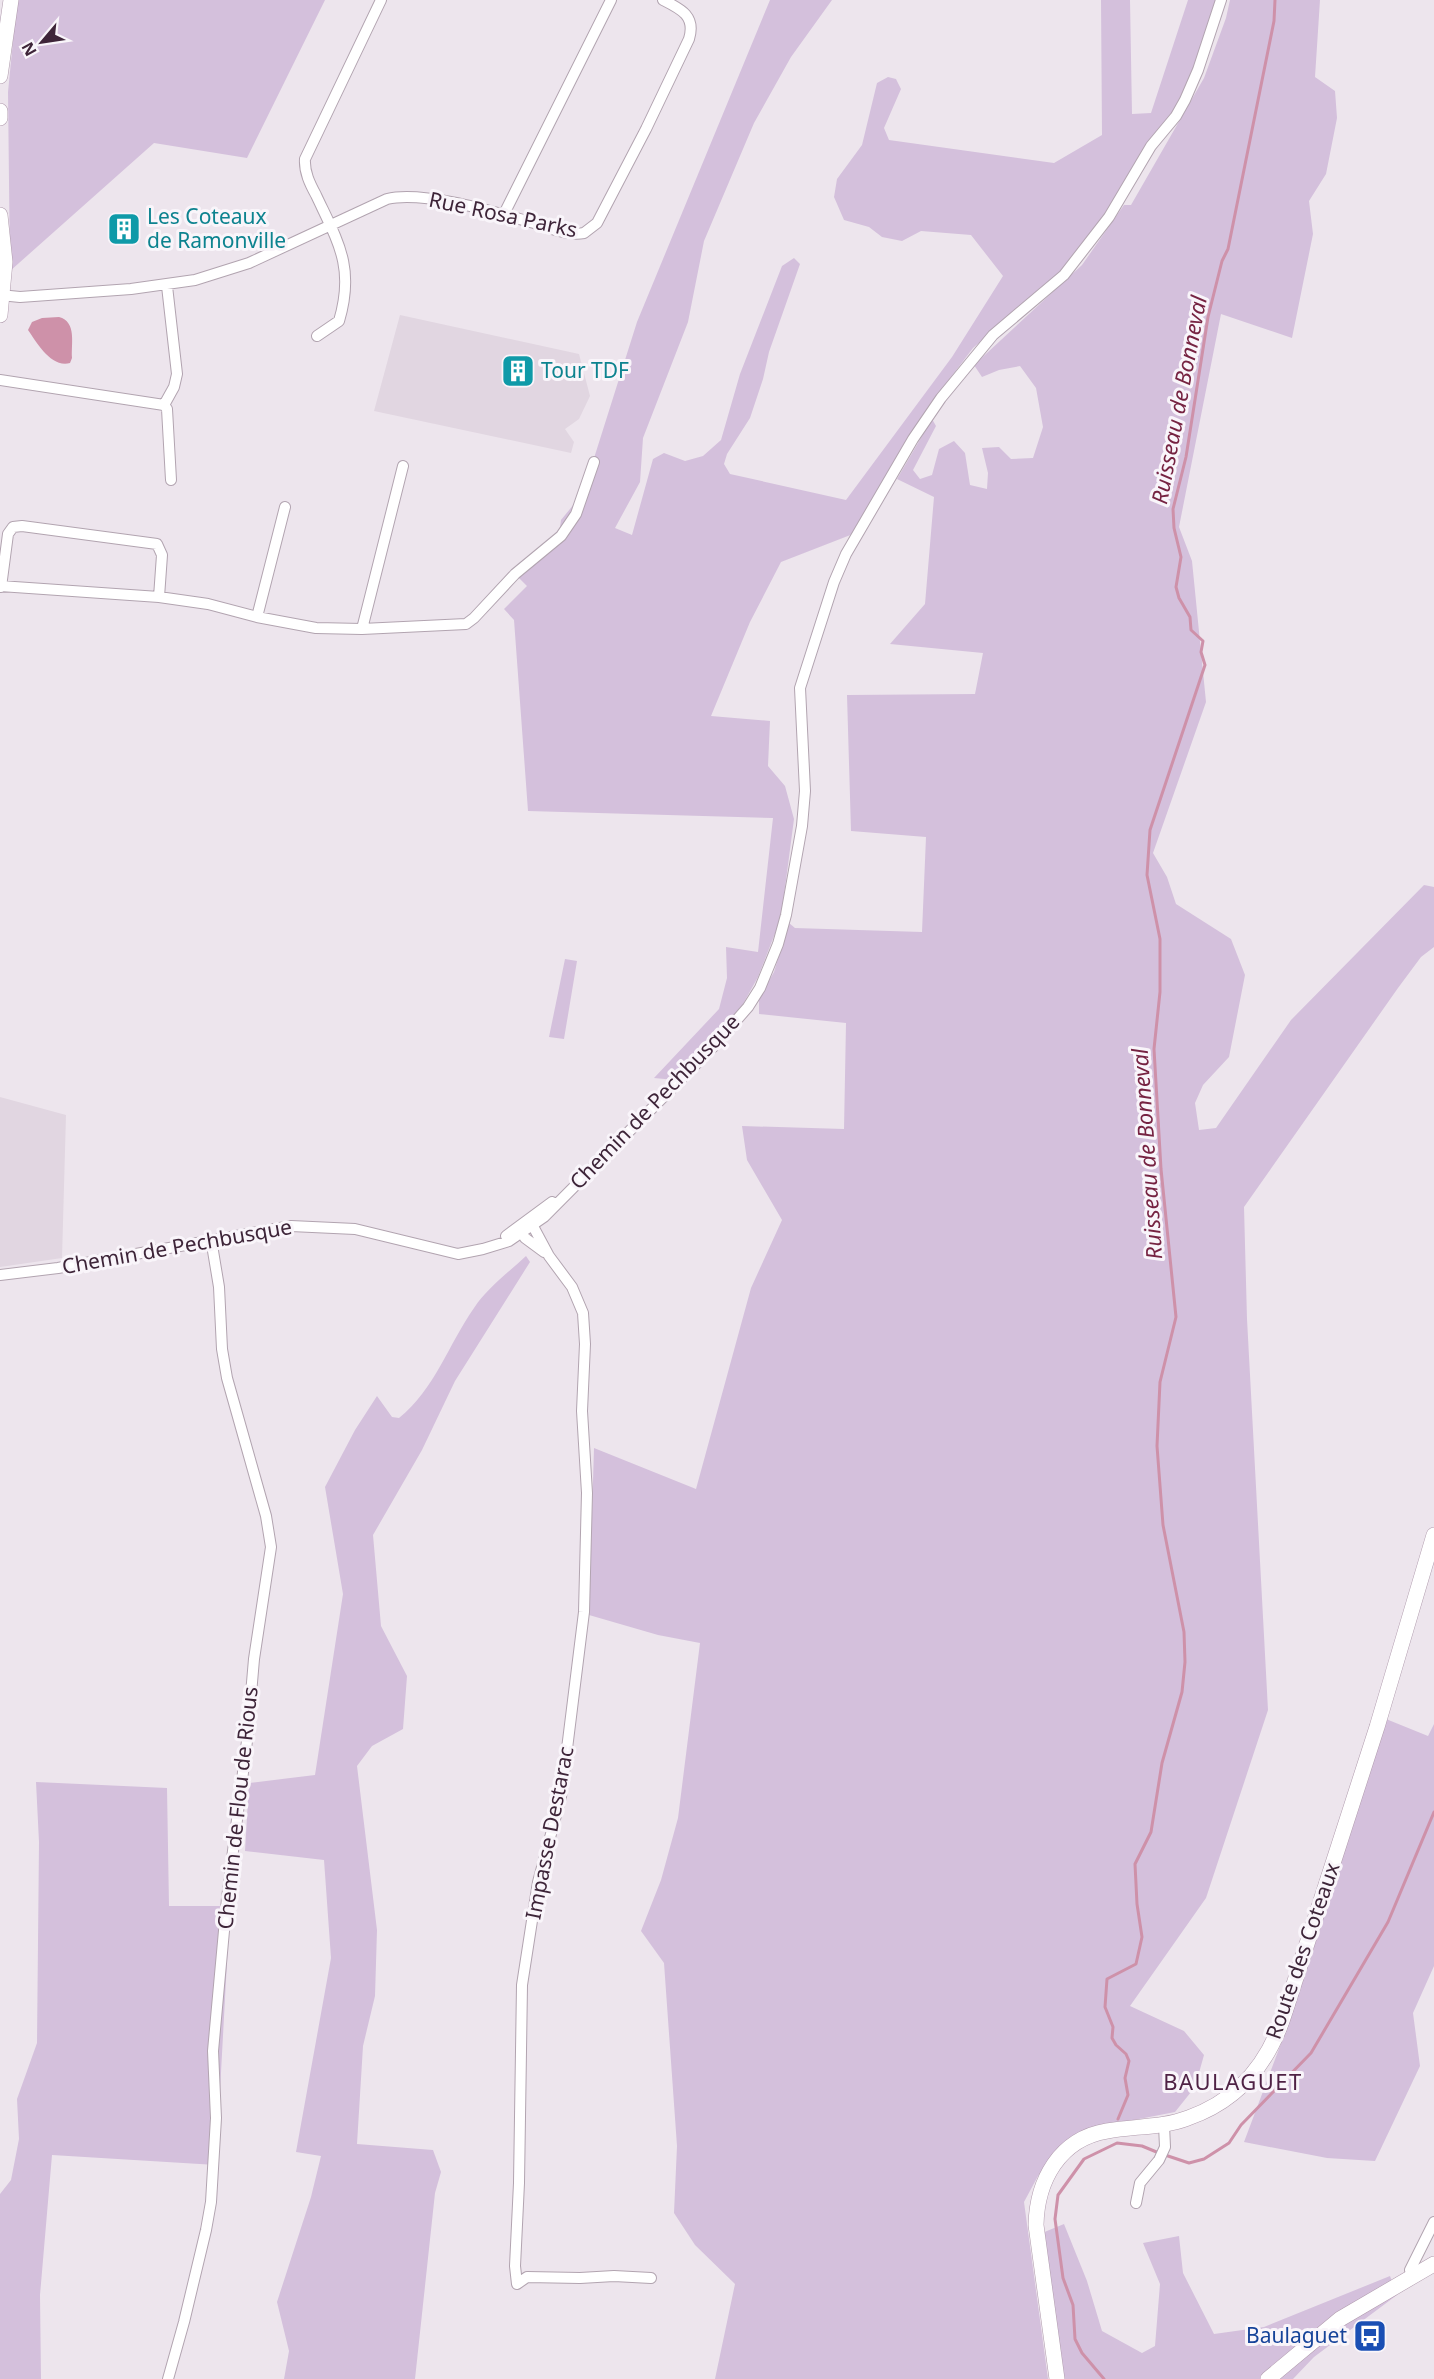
<svg xmlns="http://www.w3.org/2000/svg" width="1434" height="2379" font-family="'Noto Sans',sans-serif">
<style>
.built{fill:#e1d6e1}
.green{fill:#d4c0dc}
.water{fill:#ce91a9}
.lines{fill:none;stroke-linecap:round;stroke-linejoin:round}
.stream{stroke:#ce91a9;stroke-width:3}
.street-casing{stroke:#b2a4b0;stroke-width:12}
.secondary-casing{stroke:#b09bad;stroke-width:16}
.street{stroke:#fff;stroke-width:10}
.secondary{stroke:#fff;stroke-width:15}
.labels{text-anchor:middle;stroke-width:6;stroke-linejoin:round;paint-order:stroke}
.street-label{font-size:21px;fill:#3e2539;stroke:#f9f5fa}
.culture-label{font-size:21px;fill:#0d838f;stroke:#f9f5fa;text-anchor:start}
.transit-label{font-size:21px;fill:#164399;stroke:#f9f5fa;text-anchor:end}
.water-label{font-size:22px;font-style:italic;fill:#762342;stroke:#f9f5fa}
.neighbourhood-label{font-size:22px;letter-spacing:1.5px;fill:#4f2245;stroke:#f9f5fa}
</style>
<rect width="100%" height="100%" fill="#ede5ed"/>
<path class="built" d="M400 315 579 354 590 396 579 419 565 429 574 442 571 453 374 411Z
M0 1097 66 1115 62 1258 0 1267Z"/>
<path class="green" d="M17 0H325L247 158 154 143 10 271 8 92Z
M770 0H832L791 57 754 123 704 241 688 322 643 438 640 482 615 528 632 535 653 459 664 453 685 461 703 456 721 440 740 374 782 266 794 258 800 264 769 352 763 379 750 418 727 454 724 464 730 474 846 500 952 357 1003 276 971 235 921 231 902 241 882 237 869 227 844 220 834 197 837 179 862 145 877 83 888 77 896 79 901 89 884 128 889 140 1054 163 1102 135 1101 0H1130L1132 114 1151 113 1188 0H1218L1188 83 1173 115 1088 241 1057 275 973 348 929 406 853 534 781 562 750 622 711 716 770 721 768 766 785 786 794 819 781 918 758 977 743 1004 705 1050 675 1080 654 1078 719 1009 727 978 726 947 758 952 773 818 528 811 514 620 504 609 527 586 515 574 559 534 561 520 583 493 637 322Z
M1230 0H1320L1315 77 1335 91 1337 118 1326 174 1309 201 1313 234 1292 338 1221 314 1179 527 1192 561 1206 702 1153 853 1167 877 1176 904 1231 939 1245 975 1229 1057 1203 1085 1195 1103 1199 1130 1216 1128 1291 1020 1424 885 1434 887V947L1421 957 1398 988 1244 1207 1247 1319 1268 1710 1206 1898 1130 2006 1184 2031 1204 2055 1195 2087 1175 2112 1093 2128 1068 2140 1038 2176 1024 2202 1048 2379H715L735 2284 695 2245 674 2213 677 2146 664 1963 641 1931 661 1880 678 1818 700 1643 658 1635 589 1615 594 1448 696 1489 751 1288 782 1220 747 1160 742 1126 844 1129 846 1023 759 1014V998L774 972 789 923 795 928 922 932 926 837 851 831 847 695 975 694 983 653 890 644 925 604 934 497 897 479 932 419 936 426 913 470 920 479 932 475 939 449 954 441 965 453 970 485 987 489 988 473 982 448 999 447 1011 459 1033 458 1043 427 1036 388 1020 366 999 370 982 377 974 365 1082 265 1124 205H1131L1204 78 1226 18Z
M565 959 577 961 564 1039 549 1037Z
M526 1256 530 1262 455 1381 422 1450 373 1535 381 1626 407 1676 403 1729 372 1746 357 1766 377 1930 375 1996 363 2046 357 2144 433 2150 441 2172 435 2193 415 2379H284L289 2351 277 2302 311 2197 321 2156 296 2152 331 1958 324 1860 245 1851 249 1783 315 1775 343 1594 325 1487 355 1430 377 1396 392 1417 399 1418C435 1389 448 1345 474 1308 487 1288 509 1272 526 1256Z
M1386 1719 1428 1736 1434 1724V1966L1413 2013 1420 2066 1375 2161 1327 2158 1244 2142 1288 2025Z
M36 1782 167 1788 169 1906H230L216 2165 52 2155 40 2295 41 2379H0V2194L11 2180 19 2139 17 2099 37 2043 39 1842Z
M1064 2224 1087 2281 1102 2331 1142 2353 1155 2346 1160 2284 1143 2243 1179 2236 1183 2273 1214 2334 1264 2327 1390 2276 1397 2295 1314 2357 1293 2379H1063L1042 2233Z"/>
<path class="water" d="M59 317C77 322 71 343 72 358L70 363C51 368 37 343 28 330L32 322 42 318Z"/>
<g class="lines">
<path class="stream" d="M1118 2119 1128 2095 1125 2078 1129 2061 1126 2054 1116 2045 1112 2038 1113 2027 1105 2007 1107 1979 1136 1964 1142 1937 1137 1904 1135 1864 1151 1832 1162 1763 1182 1692 1185 1662 1184 1632 1163 1525 1157 1446 1160 1382 1176 1317 1161 1169 1154 1049 1160 992V939L1147 875 1150 830 1205 665 1201 652 1203 641 1191 630 1190 617 1179 598 1176 587 1181 557 1174 528 1173 509 1186 457 1208 317 1222 261 1228 249 1274 21 1275 0
M1165 2155 1189 2163 1204 2159 1229 2143 1241 2125 1311 2053 1388 1922 1434 1812
M1104 2379 1082 2353 1075 2339 1073 2305 1063 2278 1055 2219 1058 2195 1084 2159 1117 2143 1142 2146 1159 2153"/>
<g class="street-casing">
<path id="street" d="M504 214 611 0
M0 295 20 297 131 289 195 280 249 263 387 199C423 190 498 213 534 223 550 228 568 236 584 233L597 223 646 129 689 39C696 16 681 9 663 0
M317 336 339 321C355 267 338 242 316 195 310 184 304 172 305 159L381 0
M0 380 164 405
M164 405 174 387 177 374 167 286
M164 405 167 409 171 480
M0 586 159 597 208 604 257 617 316 628 362 629 466 624 474 618 515 574 561 536 576 514 594 462
M1 587 8 534 13 527 22 526 157 544 162 555 159 597
M257 617 285 507
M362 629 403 466
M525 1222 534 1228 549 1256 572 1287 583 1313 585 1344 582 1411 587 1493 584 1612 561 1797 538 1882 522 1985 519 2183 515 2266 517 2284 527 2277 580 2278 614 2276 651 2278
M524 1227 522 1233 525 1238 544 1252
M506 1236 552 1202
M0 1275 58 1268 291 1226 355 1229 458 1254 483 1249 509 1241 544 1217 713 1047 748 1007 760 988 778 944 786 915 802 826 805 791 800 688 834 582 846 554 913 439 941 398 993 335 1064 275 1109 217 1151 146 1176 116 1185 100 1198 70 1221 0
M1136 2203 1140 2183 1159 2160 1165 2147 1164 2125
M1412 2275 1410 2270 1434 2222
M168 2379 184 2322 206 2230 211 2202 216 2118 213 2051 227 1898 247 1741 254 1659 271 1547 266 1516 227 1378 222 1349 219 1287 211 1239"/>
</g>
<g class="secondary-casing">
<path id="secondary" d="M0 76 11 0
M0 111V118
M0 215 5 262 0 315
M1057 2379 1036 2225C1037 2181 1059 2139 1107 2131 1134 2126 1162 2128 1188 2118 1237 2101 1268 2064 1284 2015L1377 1727 1434 1535
M1268 2379 1340 2319 1434 2264"/>
</g>
<use href="#street" class="street"/>
<use href="#secondary" class="secondary"/>
</g>
<defs>
<g id="building-square" transform="scale(1.725)"><rect x="-9" y="-9" width="18" height="18" rx="4" fill="#0f9aa8" stroke="#f9f5fa"/><path d="M-4-6H4V6H1V3H-1V6H-4ZM-2.5-4.3h1.7v1.8h-1.7ZM.8-4.3h1.7v1.8H.8ZM-2.5-1h1.7V.8h-1.7ZM.8-1h1.7V.8H.8Z" fill="#fff"/></g>
<g id="bus-square" transform="scale(1.725)"><rect x="-9" y="-9" width="18" height="18" rx="4" fill="#1a4fb4" stroke="#f9f5fa"/><path d="M-5-6H5V4H4V6H2V4H-2V6H-4V4H-5ZM-3.5-4V0h7V-4ZM-3.5 1.2v1.5H-2V1.2ZM2 1.2v1.5H3.5V1.2Z" fill="#fff"/></g>
</defs>
<g fill-rule="evenodd">
<use href="#building-square" x="124" y="229"/>
<use href="#building-square" x="518" y="371"/>
<use href="#bus-square" x="1370" y="2336"/>
</g>
<g class="labels">
<g class="street-label">
<text transform="translate(503 215) rotate(12)" y="7">Rue Rosa Parks</text>
<text transform="translate(655 1102) rotate(-46)" y="7">Chemin de Pechbusque</text>
<text transform="translate(177 1247) rotate(-10)" y="7">Chemin de Pechbusque</text>
<text transform="translate(238 1808) rotate(-84)" y="7">Chemin de Flou de Rious</text>
<text transform="translate(550 1833) rotate(-79)" y="7">Impasse Destarac</text>
<text transform="translate(1303 1951) rotate(-71)" y="7">Route des Coteaux</text>
</g>
<g class="culture-label">
<text x="147" y="224">Les Coteaux<tspan x="147" dy="24">de Ramonville</tspan></text>
<text x="541" y="378">Tour TDF</text>
</g>
<g class="transit-label">
<text x="1347" y="2343">Baulaguet</text>
</g>
<g class="water-label">
<text transform="translate(1179 400) rotate(-79)" y="8">Ruisseau de Bonneval</text>
<text transform="translate(1147 1154) rotate(-94)" y="8">Ruisseau de Bonneval</text>
</g>
<g class="neighbourhood-label">
<text x="1233" y="2090">BAULAGUET</text>
</g>
</g>
<g transform="translate(42 42) rotate(241)" stroke="#f9f5fa" stroke-width="4.5" paint-order="stroke">
<path d="M0-4.5L10 22L0 15L-10 22Z" fill="#3e2539"/>
<text y="-9" font-size="16" font-weight="bold" text-anchor="middle" fill="#3e2539">N</text>
</g>
</svg>
